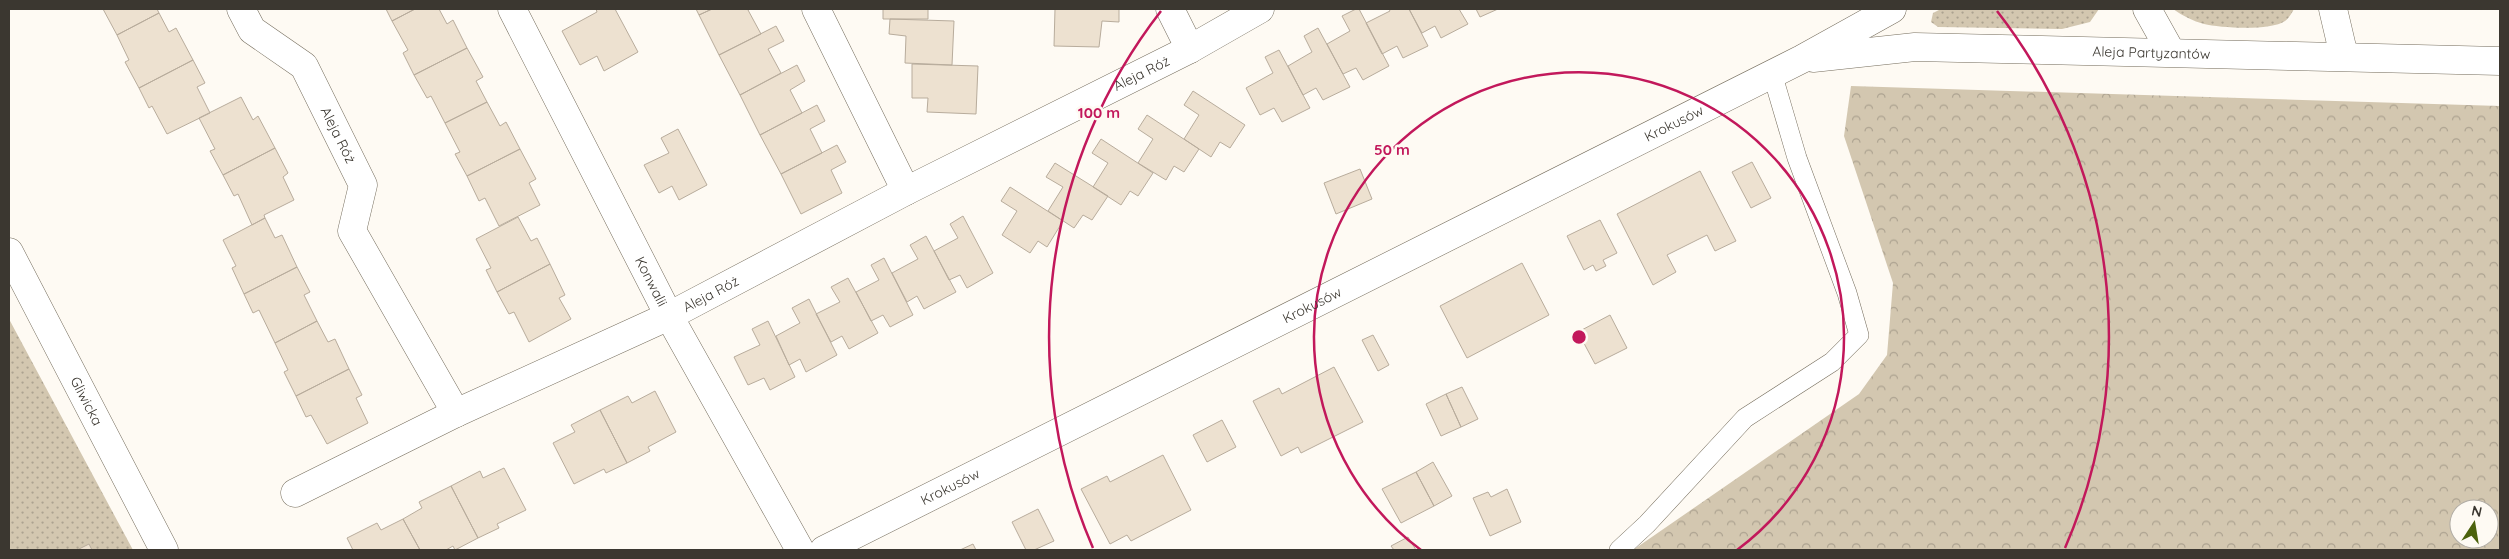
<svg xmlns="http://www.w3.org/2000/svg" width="2509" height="559" font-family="Quicksand,sans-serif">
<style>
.grass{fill:url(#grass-dots)}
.forest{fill:url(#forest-crowns);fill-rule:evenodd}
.building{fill:#ede1d0;stroke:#b8ac9c}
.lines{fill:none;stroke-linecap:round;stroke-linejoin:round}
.lane-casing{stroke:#756d5d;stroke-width:20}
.street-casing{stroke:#756d5d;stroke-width:29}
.secondary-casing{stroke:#756d5d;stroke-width:29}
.lane{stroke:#fff;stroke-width:19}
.street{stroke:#fff;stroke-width:28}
.secondary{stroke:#fff;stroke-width:28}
.ring{fill:none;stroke:#c2185b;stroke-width:2.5}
.labels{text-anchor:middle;stroke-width:5;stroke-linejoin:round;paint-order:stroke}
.street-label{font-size:14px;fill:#3b3730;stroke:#fefaf3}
.centre{fill:#c2185b;stroke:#fefaf3;stroke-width:2.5}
.ring-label{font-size:15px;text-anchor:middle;font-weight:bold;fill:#c2185b;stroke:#fefaf3;stroke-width:5;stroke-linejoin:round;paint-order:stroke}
</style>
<defs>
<pattern id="grass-dots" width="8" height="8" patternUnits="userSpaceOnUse" patternTransform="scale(1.25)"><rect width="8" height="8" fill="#d3c7b0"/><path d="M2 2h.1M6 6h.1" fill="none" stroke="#aca290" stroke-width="1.8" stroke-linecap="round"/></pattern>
<pattern id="forest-crowns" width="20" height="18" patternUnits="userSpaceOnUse" patternTransform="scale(1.25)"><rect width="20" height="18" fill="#d3c7b0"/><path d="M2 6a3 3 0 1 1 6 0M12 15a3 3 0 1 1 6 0" fill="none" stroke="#aca290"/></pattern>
</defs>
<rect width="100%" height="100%" fill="#fefaf3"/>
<path class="grass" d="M1941 9H2099L2090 22 2062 29 1938 27 1931 22 1933 13Z
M2173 9H2294C2292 13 2289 18 2285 21 2271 31 2221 28 2204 24 2193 21 2183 16 2173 9Z
M9 319 133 550H9Z"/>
<path class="forest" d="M1851 86 2500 106V550H1633L1859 394 1887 355 1893 283 1844 136ZM2459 509H2489V539H2459Z"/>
<path class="building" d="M103 9H157L159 13 117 35Z
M386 9H415L392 21Z
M415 9H439L447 24 453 20 467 48 414 75 403 53 408 50 392 21Z
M596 9H615L638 52 604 71 597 56 580 65 562 31 597 12Z
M696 9H712L699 15Z
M712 9H751L748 10 761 34 719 55 699 15Z
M883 9H928V19H883Z
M1055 9H1119V22L1102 21 1099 47 1054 46Z
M1356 9H1359L1389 66 1363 80 1356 68 1343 74 1327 44 1350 31 1342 16Z
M1389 9H1409L1428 46 1403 58 1397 46 1382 54 1366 23 1390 11Z
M1409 9H1459L1468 24 1441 38 1435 26 1422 33Z
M1476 9H1498L1480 17Z
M159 13 169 32 176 28 193 60 139 88 125 62 129 60 117 35Z
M890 19 954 21 952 65 905 63 906 36 889 34Z
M776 26 784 41 768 49 781 73 740 95 719 55Z
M1318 28 1350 87 1323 100 1316 88 1303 95 1288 66 1312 52 1304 36Z
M467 48 483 77 476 81 487 102 445 123 431 96 427 98 414 75Z
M1279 50 1310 108 1282 122 1274 108 1260 115 1246 88 1273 73 1265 57Z
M193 60 205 83 197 87 210 113 167 134 152 106 149 108 139 88Z
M912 64 978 66 976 114 927 112 928 98H912Z
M797 65 805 81 790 90 802 113 760 135 740 95Z
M1193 91 1245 125 1230 148 1220 142 1211 157 1184 139 1199 115 1184 105Z
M241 97 253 120 258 116 275 148 223 175 210 151 215 149 199 118Z
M487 102 500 126 506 122 520 149 467 176 455 154 460 152 445 123Z
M817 105 825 121 810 129 822 153 781 174 760 135Z
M1147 115 1199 149 1184 172 1174 166 1166 180 1138 163 1153 139 1138 129Z
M678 129 707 185 679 200 672 186 659 193 644 165 669 153 661 138Z
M1101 139 1153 173 1138 196 1130 191 1121 205 1093 187 1108 163 1092 153Z
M837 145 846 162 831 170 842 193 801 214 781 174Z
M275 148 288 173 283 177 294 200 264 215 265 218 252 225 238 194 234 196 223 175Z
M520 149 536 179 529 183 540 205 499 226 485 198 479 201 467 176Z
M1752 162 1771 198 1751 208 1732 172Z
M1055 163 1108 196 1092 220 1083 215 1074 228 1048 211 1063 187 1046 177Z
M1360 169 1372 199 1336 214 1324 183Z
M1700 171 1736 241 1715 251 1707 235 1667 255 1676 272 1653 285 1617 214Z
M1010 187 1063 221 1047 247 1038 241 1030 253 1002 235 1017 211 1001 201Z
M963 216 993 273 967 288 960 275 949 280 934 251 958 238 950 224Z
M518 217 531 241 537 238 550 264 497 292 486 270 491 268 476 239Z
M265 218 275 238 282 235 297 267 244 294 232 268 236 266 223 240Z
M1600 220 1617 253 1603 260 1606 266 1596 271 1593 265 1584 270 1567 236Z
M926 236 956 292 924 309 917 296 907 302 892 273 918 259 910 245Z
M884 258 913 315 890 327 883 315 871 321 856 292 879 280 871 265Z
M1522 263 1549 315 1467 358 1440 306Z
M550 264 565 295 559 298 571 319 529 342 514 312 509 314 497 292Z
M297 267 310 292 304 295 317 321 275 343 259 310 253 313 244 294Z
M848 278 878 333 849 349 842 336 831 342 816 314 840 302 831 287Z
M809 299 837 355 806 372 800 359 789 365 776 336 800 323 792 308Z
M1610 315 1627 348 1595 364 1578 332Z
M317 321 328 342 335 339 349 369 296 396 284 372 288 370 275 343Z
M768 321 795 377 770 390 764 378 748 385 734 357 760 345 752 329Z
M1373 335 1389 365 1378 371 1362 340Z
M1334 367 1363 422 1301 453 1298 447 1281 456 1253 401 1279 388 1282 394Z
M349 369 362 395 356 398 368 423 327 444 311 415 306 417 296 396Z
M1462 387 1478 419 1461 427 1446 394Z
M655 391 676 432 648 447 650 451 627 463 600 410 628 396 632 403Z
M1446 394 1461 427 1441 436 1426 404Z
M600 410 627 463 606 473 604 469 574 484 553 443 575 432 571 425Z
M1222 420 1236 447 1207 462 1193 435Z
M1163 455 1191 510 1131 541 1127 535 1110 544 1081 489 1107 476 1110 482Z
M1433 462 1452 496 1434 506 1416 472Z
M504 468 526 510 497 524 499 528 478 538 451 486 480 471 483 478Z
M1416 472 1434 506 1401 523 1382 489Z
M451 486 478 538 455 550 453 546 446 550H420L403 519 422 508 419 502Z
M1507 489 1521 522 1490 536 1473 498 1488 492 1491 497Z
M1038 509 1054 541 1034 550H1026L1012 522Z
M403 519 420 550H353L347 538 377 523 381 530Z
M1408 537 1416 550H1394L1391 546Z
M89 544 92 550H77Z
M973 544 976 550H960Z"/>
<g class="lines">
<g class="lane-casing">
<path id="lane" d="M1619 550 1647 524 1745 418 1832 362 1859 335 1847 293 1797 158 1772 73"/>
</g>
<g class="street-casing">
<g id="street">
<path id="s1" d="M241 9 252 30 304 66 363 185 352 231 456 413"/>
<path id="s2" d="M512 9 669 316 800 550"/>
<path d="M816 9 906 191"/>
<path d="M1170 9 1190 49"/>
<path d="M2147 9 2171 52"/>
<path d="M2333 9 2344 56"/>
<path id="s3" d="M1813 58 1915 47 2500 61"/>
<path id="s4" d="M295 493 456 413 669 316 906 191 1190 49 1260 9"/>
<path id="s5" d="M824 550 1802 59 1892 9"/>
</g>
</g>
<g class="secondary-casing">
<g id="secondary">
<path id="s6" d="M9 252 164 550"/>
</g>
</g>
<use href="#lane" class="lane"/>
<use href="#street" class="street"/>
<use href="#secondary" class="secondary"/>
</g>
<g class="ring">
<path d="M1421 550A265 265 0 1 1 1737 550"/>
<path d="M1093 548A530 530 0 0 1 1161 11M1997 11A530 530 0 0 1 2065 548"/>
</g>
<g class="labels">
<g class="street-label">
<text dy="5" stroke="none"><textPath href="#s3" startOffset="339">Aleja Partyzantów</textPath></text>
<text dy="5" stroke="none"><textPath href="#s4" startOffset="945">Aleja Róż</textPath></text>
<text dy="5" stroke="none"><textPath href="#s5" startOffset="951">Krokusów</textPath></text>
<text dy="5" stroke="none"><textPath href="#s1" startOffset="164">Aleja Róż</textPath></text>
<text dy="5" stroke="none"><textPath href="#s2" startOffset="306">Konwalii</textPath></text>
<text dy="5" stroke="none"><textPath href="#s4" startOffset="461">Aleja Róż</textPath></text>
<text dy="5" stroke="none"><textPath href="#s5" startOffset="546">Krokusów</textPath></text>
<text dy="5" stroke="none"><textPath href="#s6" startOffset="168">Gliwicka</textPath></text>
<text dy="5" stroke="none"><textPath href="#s5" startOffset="141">Krokusów</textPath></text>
</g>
</g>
<circle cx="1579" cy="337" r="8" class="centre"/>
<g class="ring-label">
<text x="1099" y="118">100 m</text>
<text x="1392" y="155">50 m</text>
</g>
<rect width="2509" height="559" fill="none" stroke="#3b3730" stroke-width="20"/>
<g transform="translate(2474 524) rotate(12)"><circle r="24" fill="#fefaf3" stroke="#b0aca5"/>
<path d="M0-4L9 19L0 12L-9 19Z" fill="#4c620c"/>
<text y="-8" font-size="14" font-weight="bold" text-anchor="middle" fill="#3b3730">N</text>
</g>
</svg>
